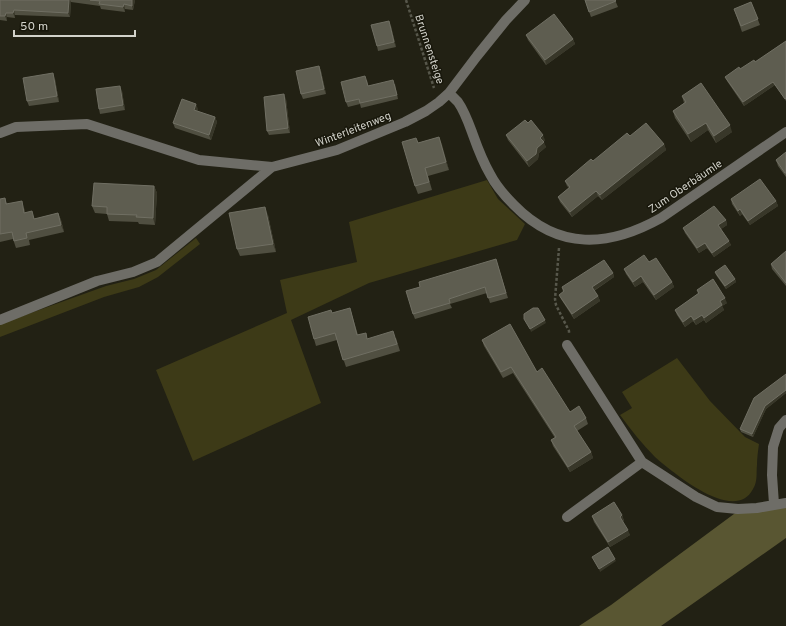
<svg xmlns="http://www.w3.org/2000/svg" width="786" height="626" font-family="Overpass,sans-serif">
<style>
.green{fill:#3d3a17}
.forest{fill:#595632}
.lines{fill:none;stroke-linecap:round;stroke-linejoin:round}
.path{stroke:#57574b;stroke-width:2.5;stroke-dasharray:3 2;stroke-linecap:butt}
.minor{stroke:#6e6d67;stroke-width:10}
.wall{fill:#504f41}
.shaded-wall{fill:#383729}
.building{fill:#5e5d50;stroke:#706f63}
.labels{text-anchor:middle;stroke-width:3;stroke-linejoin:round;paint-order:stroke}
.street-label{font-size:11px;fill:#d2d2ca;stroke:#18170b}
</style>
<rect width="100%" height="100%" fill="#222114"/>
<path class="green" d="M487 180 498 199 525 224 517 240 369 283 291 320 321 403 193 461 156 370 287 313 280 280 357 262 349 222Z
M196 238 200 244 158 277 139 287 104 297 0 337V324L106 286 134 279 156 270Z
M677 358 710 401 745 437 759 444C758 451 757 458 757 465 756 473 758 481 753 489 737 520 689 484 672 471 666 466 660 462 655 457 642 444 631 430 620 415L632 408 622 392Z"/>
<path class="forest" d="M786 505V538L661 626H579L611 605 738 511Z"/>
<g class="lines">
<path class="path" d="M406 0 434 88
M559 248 555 299 556 305 569 331V333"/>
<path class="minor" d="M449 93C452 96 455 99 458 102 465 112 469 124 473 135 478 149 483 162 490 174 496 186 505 196 514 205 559 251 609 247 661 218L786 132
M0 133 16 127 87 124 199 160 272 167 337 150 405 122 426 111 439 102 449 93 477 56 506 20 525 0
M0 320 97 281 133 272 157 262 272 167
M567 345 642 462 696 497 717 507 738 509 757 508 786 503
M774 504 772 475 773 447 779 428 786 420
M567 517 642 462"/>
</g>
<path class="wall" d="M0 0H135L133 10 125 9V12L101 9 100 6 71 2 70 17 15 15V18L7 17V21L0 20Z
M585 0H615L618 7 591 17Z
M751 2 760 25 742 32 734 9Z
M391 26 396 47 378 51 377 46Z
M526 35 573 39 575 44 546 65 528 40Z
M786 41V101L775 85 744 106 727 81 725 77 755 62Z
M319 66 321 71 326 94 303 99 301 94Z
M55 79 59 102 29 106 27 101Z
M367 80 368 86 395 84 398 99 361 108 360 104 348 107 346 102Z
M122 91 125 110 100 114 99 109Z
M682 96 732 132 716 143 708 130 691 142 675 118 673 111 684 103Z
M286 99 290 133 269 135 267 131Z
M198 109 197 111 215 117 217 122 211 140 175 128 173 123Z
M506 135 545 140 543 142 546 147 539 153 538 159 529 167 508 140Z
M630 136 664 144 666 150 602 200 598 196 572 217 560 202 558 197 569 188 567 186 565 181Z
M439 137 449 170 428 176 432 190 418 194 415 186 416 138 418 143Z
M786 152V177L778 166 776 160Z
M154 186 157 193 155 225 139 224 138 222 109 221 107 214 95 213 92 206Z
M5 198 7 204 24 208 25 212 35 219 58 213 61 220 64 232 29 240 30 245 16 248 13 239 0 242V199Z
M731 199 776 201 778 206 750 225 742 214 740 216 732 204Z
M268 215 276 252 240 256 237 249Z
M726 220 727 225 721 229 731 245 714 257 707 248 699 253 685 233 683 228Z
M786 251V286L772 269 771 264Z
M496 259 508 298 490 303 487 293 450 304 452 308 415 319 413 314 420 287Z
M649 262 672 282 674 287 656 300 643 282 635 287 626 274 624 269Z
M715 272 735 279 736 282 726 289 716 275Z
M613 273 614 277 594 291 598 296 600 301 574 319 561 299 559 295 563 292 562 287Z
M697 290 727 303 722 306 724 310 706 323 704 320 696 325 693 321 685 327 677 315 675 310 698 294Z
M350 308 358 335 368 339 396 338 400 351 346 367 337 340 316 346 314 339 332 313Z
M482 340 537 372 570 412 586 418 588 424 577 431 591 452 593 458 570 472 553 446 551 440 555 438 513 373 503 378 484 346Z
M786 374V393L766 409 753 437 741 432 740 429Z
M622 515 624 521 622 522 630 535 610 547 594 522 592 516Z"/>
<path class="shaded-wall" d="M69 0H70L71 2 70 17 68 13Z
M132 0H135L133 10 132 6Z
M124 4 125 9V12L123 7Z
M14 10 15 15V18L13 13Z
M6 13 7 17V21L5 16Z
M389 21 391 26 396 47 394 42Z
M573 39 575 44 546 65 545 60Z
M319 66 321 71 326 94 324 89Z
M53 73 55 79 59 102 57 96Z
M773 82 775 85 744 106 743 102Z
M120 86 122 91 125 110 123 105Z
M284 94 286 99 290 133 288 128Z
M196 104 198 109 196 115 194 110Z
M215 117 217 122 211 140 209 135Z
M706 123 708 130 691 142 688 134Z
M730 125 732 132 716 143 714 136Z
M543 135 545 140 542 143 540 138Z
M439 137 442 144 449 170 446 162Z
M544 142 546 147 539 153 538 159 529 167 527 161 537 148Z
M664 144 666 150 602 200 600 195Z
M154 186 157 193 155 225 153 218Z
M596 191 598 196 572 217 570 212Z
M22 201 24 208 27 220 24 213Z
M776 201 778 206 750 225 748 221Z
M265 207 268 215 276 252 273 244Z
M740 209 742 214 740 216 738 211Z
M58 213 61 220 64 232 61 225Z
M726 220 727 225 720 230 718 225Z
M729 241 731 245 714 257 712 253Z
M705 243 707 248 699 253 697 248Z
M613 273 614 277 593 291 592 287Z
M641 276 643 282 635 287 633 282Z
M735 279 736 282 726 289 725 286Z
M672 282 674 287 656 300 654 295Z
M598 296 600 301 574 319 572 314Z
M725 298 727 303 722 306 724 310 706 323 704 318 720 301Z
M702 315 704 320 696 325 694 320Z
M691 316 693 321 685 327 683 322Z
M545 320 546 323 531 332 530 329Z
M786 390V393L766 409 753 437 752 434 765 406Z
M591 452 593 458 570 472 568 467Z
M622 515 624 521 621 522 620 517Z
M628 530 630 535 610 547 608 542Z
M615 559 616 561 600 572 599 569Z"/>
<path class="building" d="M0 0H69L68 13 14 10 13 13H6L5 16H0Z
M90 0H132V6L124 4 123 7 99 4 100 1Z
M585 0H615L616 1 589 12Z
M751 2 758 19 741 26 734 9Z
M554 14 573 39 545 60 526 35Z
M389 21 394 42 377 46 371 25Z
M786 41V98L785 99 773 82 743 102 725 77 739 67 740 69 754 60 755 62Z
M319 66 324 89 301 94 296 71Z
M53 73 57 96 27 101 23 78Z
M365 76 368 86 393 80 397 95 360 103 359 99 346 102 341 82Z
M701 83 730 125 714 136 706 123 688 134 673 111 686 102 682 96Z
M120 86 123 105 99 109 96 89Z
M284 94 288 128 267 131 264 97Z
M182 99 196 104 194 110 215 117 209 135 173 123Z
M525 120 528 123 531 120 543 135 540 138 544 142 537 148 536 154 527 161 506 135Z
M646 123 664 144 600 195 596 191 570 212 558 197 570 187 565 181 591 159 593 161 627 133 630 136Z
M439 137 446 162 425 168 429 182 415 186 402 142 416 138 418 143Z
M786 152V173H785L776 160Z
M760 179 776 201 748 221 740 209 738 211 731 199Z
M94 183 154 186 153 218 136 217 137 215 107 214V207L92 206Z
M5 198 6 204 22 201 24 213 32 211 34 219 58 213 61 225 26 233 27 238 14 241 12 232 0 234V199Z
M714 206 726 220 718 225 729 241 712 253 705 243 697 248 683 228Z
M265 207 273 244 237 249 229 213Z
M786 251V283L771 264Z
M644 255 649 262 656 258 672 282 654 295 641 276 633 282 624 269Z
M496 259 506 293 488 298 485 287 449 299 450 303 413 314 406 291 420 287 419 282Z
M604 260 613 273 592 287 598 296 572 314 559 295 564 291 562 287Z
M725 265 735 279 725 286 715 272Z
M713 279 725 298 720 301 722 305 704 318 702 315 694 320 691 316 683 322 675 310 699 293 697 290Z
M350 308 357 335 366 333 367 339 393 331 397 344 343 360 335 333 314 339 308 317 331 310 332 313Z
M533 308H538L545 320 530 329 524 319V314Z
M510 324 537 372 542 368 570 412 579 406 586 418 574 426 591 452 568 467 551 440 556 437 511 367 501 372 482 340Z
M786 374V390L765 406 752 434 740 429 754 398Z
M614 502 622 515 620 517 628 530 608 542 592 516Z
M608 547 615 559 599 569 592 557Z"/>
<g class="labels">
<g class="street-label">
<text transform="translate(430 49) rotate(72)" y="4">Brunnensteige</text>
<text transform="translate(353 129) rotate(-21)" y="4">Winterleitenweg</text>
<text transform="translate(685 186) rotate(-34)" y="4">Zum Oberbäumle</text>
</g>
</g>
<path d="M14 30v6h121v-6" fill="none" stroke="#d2d2ca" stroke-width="2"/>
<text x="20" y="30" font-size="12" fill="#d2d2ca" stroke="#18170b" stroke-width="3" paint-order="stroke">50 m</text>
</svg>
